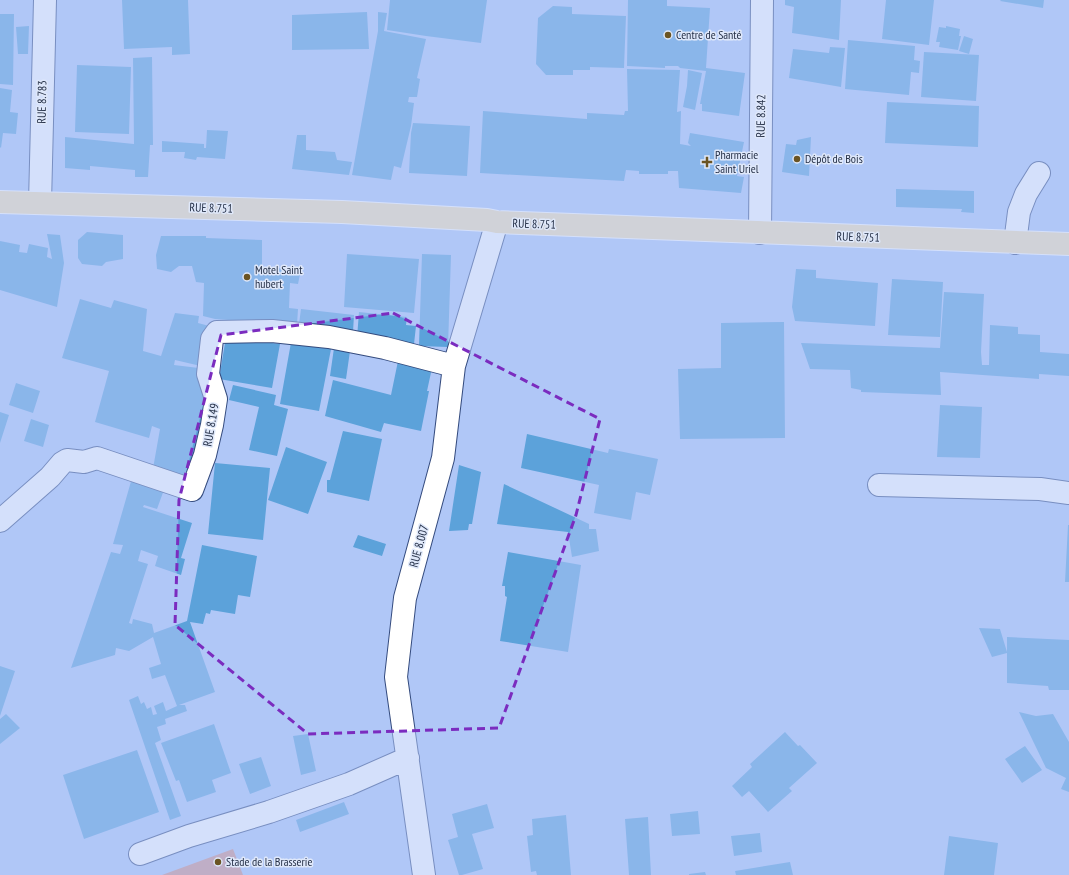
<svg xmlns="http://www.w3.org/2000/svg" width="1069" height="875" font-family="'PT Sans Narrow',sans-serif">
<style>
.pitch{fill:#d0918b}
.building{fill:#5ca2da}
.lines{fill:none;stroke-linecap:round;stroke-linejoin:round}
.minor-casing{stroke:#344b7e;stroke-width:24}
.major-casing{stroke:#fff;stroke-width:24}
.minor{stroke:#fff;stroke-width:22}
.major{stroke:#f7e0b2;stroke-width:22}
.marked{fill:none;stroke:#7b2cbf;stroke-width:3;stroke-dasharray:8 5;stroke-linejoin:round}
.poi-dot{fill:#6a5423;stroke:#dfe8fa;stroke-width:1.5}
.labels{text-anchor:middle;stroke-width:3;stroke-linejoin:round;paint-order:stroke}
.poi-label{font-size:12px;fill:#263148;stroke:#dfe8fa;text-anchor:start}
.street-label{font-size:12px;fill:#263148;stroke:#dfe8fa}
</style>
<rect width="100%" height="100%" fill="#b0c7f7"/>
<path class="pitch" d="M233 849 243 875H162Z"/>
<path class="building" d="M122 0H188L190 54 172 55V47L124 49Z
M390 0H487L481 43 426 36 387 30Z
M628 0H667V6L710 8 706 68 745 73 739 116 702 111V104H700L706 71 680 68 678 66H665V68L627 66Z
M785 0H841L839 40 792 33 794 7 785 5Z
M886 0H934L929 45 882 39Z
M1001 0H1044L1043 8 1000 1Z
M553 6 572 7V14L626 16 624 68 590 67V70H573V75H546L536 64 538 18Z
M367 12 369 49 292 50V15Z
M378 12 387 13 384 31 426 39 417 78 420 79 417 97H409L408 102 414 103 411 126 401 168 394 166 391 180 352 175 378 31Z
M0 14H14L13 85 0 84Z
M29 26 28 54H18L16 27Z
M946 26 960 29 959 36H961L958 50 939 47 940 42H936L939 27 946 28Z
M964 36 973 39 969 54 959 51Z
M848 40 915 46 914 60 920 61 919 73 911 72 909 95 845 89Z
M830 47 845 48 841 87 789 78 793 49 829 53Z
M924 52 979 55 976 101 921 97Z
M152 57 153 145H150L148 177H135V170L90 166V170L65 168V137L134 144 133 58Z
M77 65 131 67 129 134 75 132Z
M627 69 680 70 677 112 681 111 680 144 691 146 688 143 690 133 744 142 737 176 744 177 741 193 679 188 678 171H668V174H639V171L626 170 624 181 480 173 483 111 587 119V113L624 115 625 111H628Z
M688 70 702 73 695 110 683 107 687 86Z
M0 88 12 90 10 112 18 113 16 134 3 133 1 148 0 147Z
M887 102 979 106 978 147 885 143Z
M413 123 470 126 467 176 409 173 411 133Z
M207 130 228 131 225 159 197 157 196 160 184 158 185 152H162V141L204 144V148H206Z
M297 135H306V150L335 152 337 160 352 162 349 175 292 169Z
M811 137 809 176 782 172 786 144 796 145 797 140Z
M896 189 974 191V213L961 212 962 209 896 207Z
M87 232 123 235V259L106 262 102 266 82 264 78 258V240Z
M47 234 60 235 64 263 57 307 0 290V241L20 245 19 252 27 253 29 244 48 248 47 257 52 259Z
M161 236H206V238L262 240V267L289 269 290 267 301 269 298 284 290 283 289 308 298 309 297 325 215 319 203 316 204 283 196 282 192 266H179L171 272 157 269 156 255Z
M347 254 419 259 414 313 344 307Z
M422 254 451 255 448 347 419 346Z
M796 269 816 270V278L878 283 875 326 795 321 792 307Z
M892 279 943 282 940 337 888 335Z
M944 292 984 294 981 352 982 365H989L990 325 1018 327V334L1040 335V352L1069 354V376L1039 374V379L940 372 941 395 861 392V390L851 388 850 370 810 369 801 343 940 348Z
M80 299 111 308 114 300 147 309 143 351 161 356 175 313 199 316 198 323 213 327 205 367 175 360 174 365 207 369 215 402 194 479 152 474 160 429 152 426 149 438 95 422 109 371 62 358Z
M301 309 354 315 353 332 299 324Z
M359 312 407 317 406 325 416 326 414 344 357 338Z
M784 322 785 438 680 439 678 369 721 368V323Z
M226 337 280 344 272 388 219 379Z
M292 337 332 344 319 411 280 404Z
M334 348 350 351 346 379 330 376Z
M398 361 432 368 427 391H429L421 431 384 423 381 432 325 416 333 380 391 395Z
M16 383 40 391 33 413 9 405Z
M233 385 276 395 274 405 288 409 277 456 249 450 259 407 229 400Z
M940 405 982 407 980 458 937 457Z
M0 412 9 415 0 443Z
M31 419 49 425 43 447 24 441Z
M343 431 382 439 369 501 327 492V480H330Z
M527 434 608 453 609 449 658 459 650 495 636 492 631 520 594 513 599 485 521 468Z
M286 447 327 462 308 514 268 500Z
M215 463 270 468 263 540 208 534Z
M459 465 481 472 472 524H469L468 530 449 531Z
M132 478 165 487 157 509 144 505 143 507 192 523 181 558 185 559 181 575 155 566 158 556 141 550 138 561 148 564 129 623 132 624 133 619 152 624 154 633 187 621 202 545 257 556 250 597 238 595 235 614 211 610 210 614 206 613 203 624 190 622 215 692 179 705H185L187 711 165 719 166 724 157 727 161 740 155 743 181 816 170 820 129 700 138 696 141 704 144 702 147 709 151 707 153 715 157 714 154 706 163 702 166 711 177 706 165 675 152 679 149 668 161 664 153 637 129 651 116 648 115 655 71 668 111 552 120 554 123 545 113 544Z
M504 484 589 524V529H596L599 551 572 557 568 532 497 524Z
M1068 525H1069V582H1065Z
M358 535 386 544 382 556 353 547Z
M508 552 581 565 568 652 500 641 507 597 505 596V586H502Z
M979 628 1000 629 1007 652V637L1069 640V690H1049L1048 686 1007 683V653L992 657Z
M0 666 15 671 0 716Z
M1019 712 1036 716 1053 714 1069 742V792L1061 789 1066 778 1046 768Z
M6 714 20 728 0 744V719Z
M214 724 231 773 212 780 216 792 187 802 179 780 176 781 161 743Z
M785 732 798 746 800 745 817 763 789 788 792 791 768 812 749 791 742 797 732 786 752 767 750 764Z
M308 734 316 771 301 775 293 736Z
M1025 746 1042 770 1022 783 1005 759Z
M137 750 159 812 84 839 63 775Z
M261 757 271 786 250 794 239 764Z
M344 802 349 814 300 832 296 820Z
M487 804 494 828 472 834 483 869 462 875H459L448 840 458 837 452 814Z
M698 811 700 834 672 836 670 814Z
M566 815 571 875H537L536 871 531 872 527 836 533 835 532 819Z
M648 817 651 875H629L625 819Z
M760 833 762 852 734 856 731 836Z
M949 836 998 843 994 875H944Z
M790 862 793 875H736L735 871Z
M705 872 706 875H689V874Z"/>
<g class="lines">
<g class="minor-casing">
<path id="minor" d="M40 203 45 0
M760 233 762 0
M1015 243 1019 212 1026 194 1039 173
M879 485 1040 489 1069 493
M0 521 50 477 62 463 67 460 84 462 97 458 192 490 205 455 212 425 216 399 208 374 212 339 217 332 272 331 329 337 385 348 454 366
M140 854 189 836 269 812 349 784 408 758
M424 875 396 677 405 598 443 458 454 366 497 222"/>
</g>
<g class="major-casing">
<path id="major" d="M0 202 342 212 487 220 497 222 1069 244"/>
</g>
<use href="#minor" class="minor"/>
<use href="#major" class="major"/>
</g>
<path d="M0 0H1069V875H0ZM393 313 600 419 576 515 499 728 308 734 175 625 179 500 221 335Z" fill="#b0c7f7" fill-opacity=".55" fill-rule="evenodd"/>
<path class="marked" d="M393 313 600 419 576 515 499 728 308 734 175 625 179 500 221 335Z"/>
<g class="poi-dot">
<circle cx="668" cy="35" r="4"/>
<circle cx="797" cy="159" r="4"/>
<path d="M705 156h4v4h4v4h-4v4h-4v-4h-4v-4h4z"/>
<circle cx="247" cy="277" r="4"/>
<circle cx="218" cy="862" r="4"/>
</g>
<g class="labels">
<g class="poi-label">
<text x="676" y="39">Centre de Santé</text>
<text x="715" y="159">Pharmacie<tspan x="715" dy="14">Saint Uriel</tspan></text>
<text x="805" y="163">Dépôt de Bois</text>
<text x="255" y="274">Motel Saint<tspan x="255" dy="14">hubert</tspan></text>
<text x="226" y="866">Stade de la Brasserie</text>
</g>
<g class="street-label">
<text transform="translate(42 102) rotate(-89)" y="4">RUE 8.783</text>
<text transform="translate(761 116) rotate(-89)" y="4">RUE 8.842</text>
<text transform="translate(211 208) rotate(2)" y="4">RUE 8.751</text>
<text transform="translate(534 224) rotate(2)" y="4">RUE 8.751</text>
<text transform="translate(858 237) rotate(2)" y="4">RUE 8.751</text>
<text transform="translate(211 425) rotate(-80)" y="4">RUE 8.149</text>
<text transform="translate(419 546) rotate(-75)" y="4">RUE 8.007</text>
</g>
</g>
</svg>
